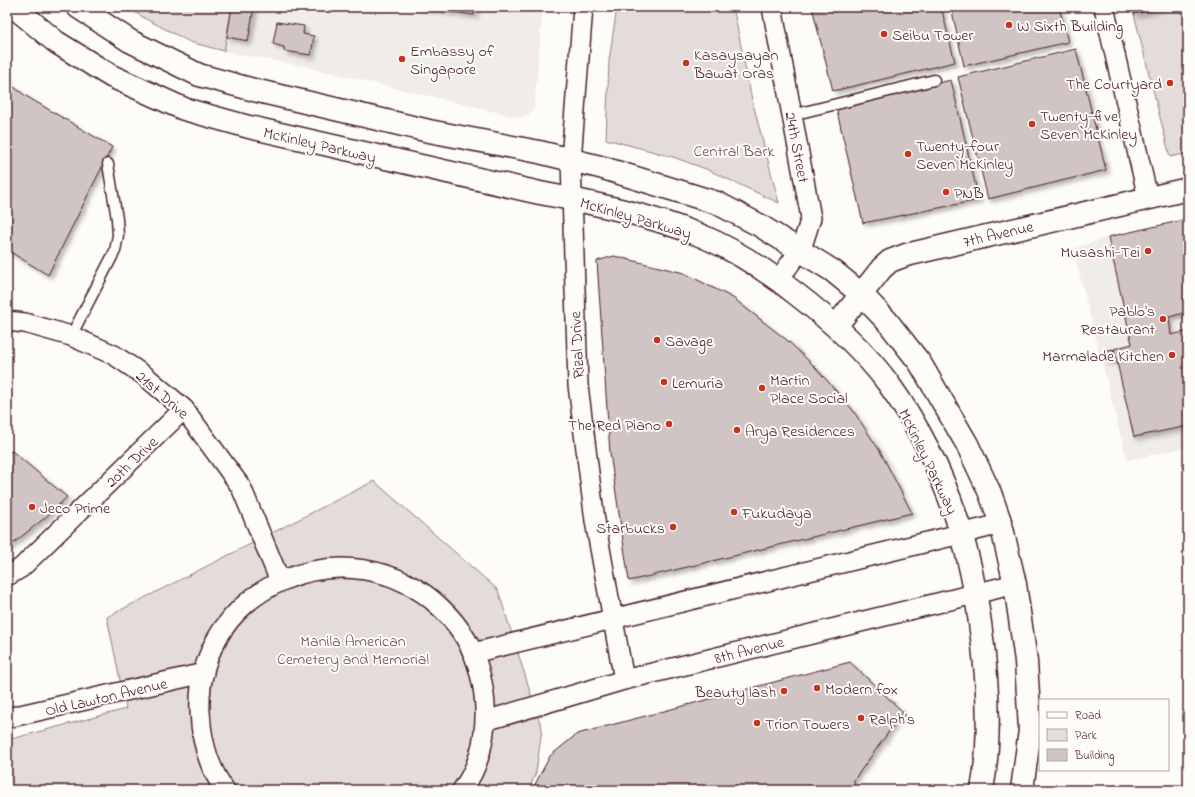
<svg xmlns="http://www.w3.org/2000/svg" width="1195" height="797" font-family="'Indie Flower',sans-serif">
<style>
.built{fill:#f0ece8}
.green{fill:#e3dcda;stroke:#967e82}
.building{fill:#d0c5c4;stroke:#4a1f2b;filter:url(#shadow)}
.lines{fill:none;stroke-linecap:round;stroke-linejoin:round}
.lane-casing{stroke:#4a1f2b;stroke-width:13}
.street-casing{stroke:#4a1f2b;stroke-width:22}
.secondary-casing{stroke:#4a1f2b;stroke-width:25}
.lane{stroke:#fdfcf7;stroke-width:10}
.street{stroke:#fdfcf7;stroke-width:19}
.secondary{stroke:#fdfcf7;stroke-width:22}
.poi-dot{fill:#c8321e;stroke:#fdfcf7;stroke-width:1.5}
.labels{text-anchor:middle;stroke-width:4;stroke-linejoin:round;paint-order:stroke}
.poi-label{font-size:16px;fill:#4a1f2b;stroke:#fdfcf7;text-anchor:start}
.street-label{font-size:16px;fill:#4a1f2b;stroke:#fdfcf7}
.park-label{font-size:16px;fill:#704e57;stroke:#fdfcf7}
</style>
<defs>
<filter id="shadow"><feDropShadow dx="3.5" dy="3.5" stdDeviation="2" flood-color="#0004"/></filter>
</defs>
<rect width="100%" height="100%" fill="#fdfcf7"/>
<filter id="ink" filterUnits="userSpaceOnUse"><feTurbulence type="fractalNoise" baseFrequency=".025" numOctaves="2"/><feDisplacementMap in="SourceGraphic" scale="8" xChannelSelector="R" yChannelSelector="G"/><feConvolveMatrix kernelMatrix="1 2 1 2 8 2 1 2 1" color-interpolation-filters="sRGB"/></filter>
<g filter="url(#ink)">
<path class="built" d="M232 7H543L534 108 529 114 521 118 307 67 224 51Z
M1188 219V447L1127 460 1073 249 1108 237Z"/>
<path class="green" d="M126 7H232L224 51 190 42 146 19Z
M617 7H733L752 100 779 203 706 169 673 157 606 139 609 61Z
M1162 7H1188V153L1170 157 1134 14Z
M374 481 498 590 542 729 536 772 529 790H7V740L126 709 107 617Z"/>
<path class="building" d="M232 7H254L248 41 227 37Z
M417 7H475L474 15Z
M812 7H941L955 62 833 91Z
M951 7H1059L1068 42 964 66Z
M1132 7H1162L1134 14Z
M277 22 304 26 303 34 314 36 311 55 284 51V47L273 44Z
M1076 49 1106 170 988 199 958 77Z
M951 80 979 200 863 223 836 107Z
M7 82 26 96 112 147 48 275 7 250Z
M1188 219V312L1169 317 1171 335 1188 331V426L1134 437 1114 349 1132 344 1108 237Z
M614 256 684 273 733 298 788 341 815 367 852 409 880 451 912 513 629 581 610 453 597 261Z
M1113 349 1116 359 1106 361 1104 351Z
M12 451 67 497 46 517 7 548V453Z
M850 662 903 712 854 780V790H535L533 788 550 756 577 734Z"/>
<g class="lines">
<g class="lane-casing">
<path id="lane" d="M792 115 934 80
M71 336 115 251 118 235 117 219 108 164"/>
</g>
<g class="street-casing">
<path id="street" d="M583 7 571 160 578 385 595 521 624 680
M772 7 811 218 801 249 778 280
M1104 7 1148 198
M7 321 25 323 71 336 114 355 145 376 184 409 241 487 280 581
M7 576 21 568 184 409
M473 653 1001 524
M7 718 204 673
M485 721 624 680 1015 584
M225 790C208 767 201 739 200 711 195 584 351 522 441 608 460 626 474 649 480 674 490 712 486 758 462 790"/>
</g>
<g class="secondary-casing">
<path id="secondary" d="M14 7 56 42 111 76 184 109 249 127 540 193C594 203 650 215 702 236 735 250 767 271 795 293 829 319 862 348 888 383 939 454 969 537 980 623 988 678 992 735 982 790
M78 7 130 41 199 75 254 90 429 131 539 152 600 167 717 203 759 225 833 271 861 294 887 321 920 363 967 444 990 493 1001 524 1015 584 1026 661 1030 730 1022 790
M836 326 882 268 890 261 906 255 1188 189"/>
</g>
<use href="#lane" class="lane"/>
<use href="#street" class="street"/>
<use href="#secondary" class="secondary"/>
</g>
</g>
<g class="poi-dot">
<circle cx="1009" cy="25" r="4"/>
<circle cx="884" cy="34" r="4"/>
<circle cx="402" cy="59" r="4"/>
<circle cx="686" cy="63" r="4"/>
<circle cx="1170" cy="83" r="4"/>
<circle cx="1032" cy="124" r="4"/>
<circle cx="908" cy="154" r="4"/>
<circle cx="946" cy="192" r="4"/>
<circle cx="1148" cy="251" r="4"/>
<circle cx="1163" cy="319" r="4"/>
<circle cx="657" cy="340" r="4"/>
<circle cx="1172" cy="355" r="4"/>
<circle cx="664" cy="382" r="4"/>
<circle cx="762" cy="388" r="4"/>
<circle cx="669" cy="424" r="4"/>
<circle cx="737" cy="430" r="4"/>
<circle cx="32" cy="507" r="4"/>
<circle cx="734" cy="512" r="4"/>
<circle cx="673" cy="527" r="4"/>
<circle cx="817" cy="688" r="4"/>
<circle cx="784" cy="691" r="4"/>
<circle cx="861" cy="718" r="4"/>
<circle cx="757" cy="723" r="4"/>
</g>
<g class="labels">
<g class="poi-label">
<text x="1017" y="31">W Sixth Building</text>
<text x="892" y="40">Seibu Tower</text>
<text x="410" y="56">Embassy of<tspan x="410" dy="18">Singapore</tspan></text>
<text x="694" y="60">Kasaysayan<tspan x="694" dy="18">Bawat Oras</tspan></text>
<text x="1162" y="89" text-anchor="end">The Courtyard</text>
<text x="1040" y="121">Twenty-five<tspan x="1040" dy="18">Seven McKinley</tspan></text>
<text x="916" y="151">Twenty-four<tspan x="916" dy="18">Seven McKinley</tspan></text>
<text x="954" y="198">PNB</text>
<text x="1140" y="257" text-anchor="end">Musashi-Tei</text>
<text x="1155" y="316" text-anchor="end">Pablo's<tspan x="1155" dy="18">Restaurant</tspan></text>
<text x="665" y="346">Savage</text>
<text x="1164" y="361" text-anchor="end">Marmalade Kitchen</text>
<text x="770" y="385">Martin<tspan x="770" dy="18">Place Social</tspan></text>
<text x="672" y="388">Lemuria</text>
<text x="661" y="430" text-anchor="end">The Red Piano</text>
<text x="745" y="436">Arya Residences</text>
<text x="40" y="513">Jeco Prime</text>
<text x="742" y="518">Fukudaya</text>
<text x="665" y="533" text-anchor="end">Starbucks</text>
<text x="825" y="694">Modern fox</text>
<text x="776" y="697" text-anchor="end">Beauty lash</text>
<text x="869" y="724">Ralph’s</text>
<text x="765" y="729">Trion Towers</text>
</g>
<g class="street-label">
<text transform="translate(320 144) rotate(13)" y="6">McKinley Parkway</text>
<text transform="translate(798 147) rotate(79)" y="6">24th Street</text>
<text transform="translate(636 217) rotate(16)" y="6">McKinley Parkway</text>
<text transform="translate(998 233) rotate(-13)" y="6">7th Avenue</text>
<text transform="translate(576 345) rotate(-93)" y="6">Rizal Drive</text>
<text transform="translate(163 394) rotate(41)" y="6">21st Drive</text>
<text transform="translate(131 461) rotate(-44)" y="6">20th Drive</text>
<text transform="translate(929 461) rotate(64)" y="6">McKinley Parkway</text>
<text transform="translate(749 649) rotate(-14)" y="6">8th Avenue</text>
<text transform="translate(106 696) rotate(-13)" y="6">Old Lawton Avenue</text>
</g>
<g class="park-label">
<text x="734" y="156">Central Bark</text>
<text x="353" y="646">Manila American<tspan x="353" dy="18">Cemetery and Memorial</tspan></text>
</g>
</g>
<rect width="1195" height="797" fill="none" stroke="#fdfcf7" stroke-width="24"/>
<rect x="12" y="12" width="1171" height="773" fill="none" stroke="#4a1f2b" stroke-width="1.5" filter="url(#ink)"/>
<rect x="1039" y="699" width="130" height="72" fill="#fdfcf7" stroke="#b5a4a5"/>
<rect x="1047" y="712" width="20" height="6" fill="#fdfcf7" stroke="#b5a4a5"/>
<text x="1075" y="719" font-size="12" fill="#4a1f2b">Road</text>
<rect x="1047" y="729" width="20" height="12" fill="#e3dcda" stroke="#b5a4a5"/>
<text x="1075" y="739" font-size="12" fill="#4a1f2b">Park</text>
<rect x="1047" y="749" width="20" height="12" fill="#d0c5c4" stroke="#b5a4a5"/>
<text x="1075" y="759" font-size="12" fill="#4a1f2b">Building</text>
</svg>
